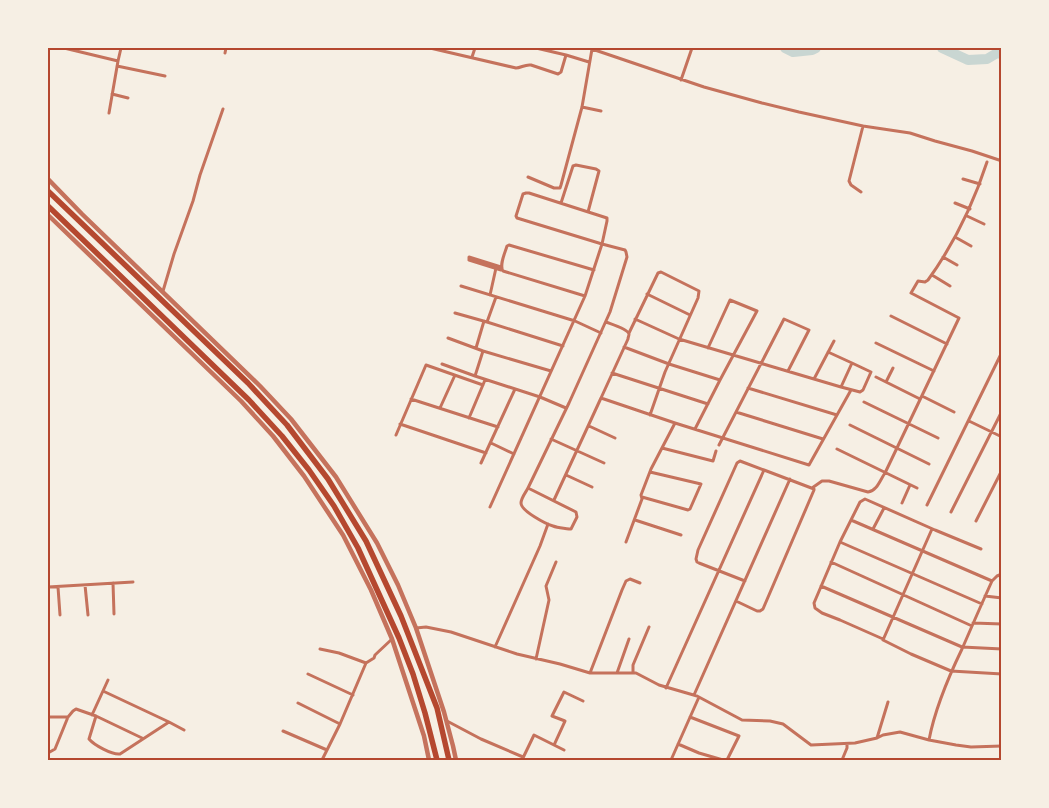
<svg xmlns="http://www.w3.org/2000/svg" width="1049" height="808" font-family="Jost,sans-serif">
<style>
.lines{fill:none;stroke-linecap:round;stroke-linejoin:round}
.river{stroke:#c9d6d2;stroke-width:10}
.minor{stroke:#c5725c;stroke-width:3}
.tertiary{stroke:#c5725c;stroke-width:4.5}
.trunk{stroke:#b5482f;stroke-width:5.5}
.neatline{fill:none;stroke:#b5482f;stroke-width:2}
</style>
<rect width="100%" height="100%" fill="#f6efe4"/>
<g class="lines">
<path class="river" d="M785 48 793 52 812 50 816 48
M942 48 968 60 987 59 997 53 1002 54"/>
<path class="minor" d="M64 48 118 61
M430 48 516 68C521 68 525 64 531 65L558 74 561 72 566 55 589 62
M536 48 566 55
M971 48H982
M592 49 704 87 762 103 799 112 863 126 910 133 935 141 972 151 1002 161
M225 53 226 48
M472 57 475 48
M117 66 165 76
M681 80 692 48
M112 94 128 98
M582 107 601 111
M109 113 118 61 121 48
M528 177 554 188H560L561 185 582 107 592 49
M963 179 980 184
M861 192 851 185 849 181 863 126
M526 193H529L607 218V221L602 244 517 218 516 216 523 194Z
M561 203 573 166 576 165 596 169 599 171 588 212
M955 203 970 209
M967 216 984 224
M955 237 971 246
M943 257 957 265
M469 260V257L501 267
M469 260 501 270
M932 275 950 286
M461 286 575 321 601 333
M163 291 174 254 193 201 200 175 223 109
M647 294 690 315
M490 295 496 268
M585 296 503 271C499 265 505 253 507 246L509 245 594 270
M496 297 487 322 563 346
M455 313 487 322
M891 316 947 344
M635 319 679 339 841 387 860 392 863 390 871 372 852 363 841 387
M606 322C611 324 628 329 629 334 629 336 628 337 628 339L601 398 675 423 809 465 851 390
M629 333 658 273 661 272 699 291 698 298 665 372 650 415
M448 338 483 351
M876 343 934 371
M624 347 669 364 720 380 695 429
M476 348 484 321
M708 348 730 300 757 311 720 380
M828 352 852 363
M442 364 475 376
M551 371 483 351 475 376 540 397 566 408
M612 373 708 404
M876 377 920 399
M814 379 834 341
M886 382 893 368
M748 388 837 415
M922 396 954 412
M411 399 498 427
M864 402 938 438
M440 408 455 375
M736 412 823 439
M469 418 485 380
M969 421 1002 437
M400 424 486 453
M850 425 929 464
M589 426 615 438
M396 435 426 365 483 385
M551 439 604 463
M491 443 514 454
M719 445 784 319 809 330 788 371
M662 448 713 461 716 451
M837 449 917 488
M481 463 515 389
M566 475 592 487
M812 488 822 481H829L868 492C877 491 880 480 885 473L959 318 911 293 918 281 925 282 928 280C954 244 973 205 987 162
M642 497 688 510 690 509 701 484 650 472
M554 500 601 398
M902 503 910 485
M927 505 1002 352
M490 507 585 296 602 244 625 250 626 252 627 257 610 312 569 403 528 488C526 492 521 498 521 503 521 511 546 524 553 526 558 528 564 528 569 529H571L577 517 576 512 528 488
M951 512 1002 411
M635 520 681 535
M851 520 992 581
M976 521 1002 470
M1001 525 1002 524
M873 529 884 508
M932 529 883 640 911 654 951 671 1002 674
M626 542 642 499 641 495 651 469 675 423
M840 542 982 604
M831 562 972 626
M113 583 114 614
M85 585 88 615
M821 586 962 647 1002 649
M48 587 133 582
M58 587 60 615
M985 596 1002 598
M736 601 757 611H760L763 609 814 490V489L764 470
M973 623 1002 624
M416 628 426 627 451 632 517 654 560 664 590 673H636L659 685 697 696 742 720 770 721 783 724 811 745 855 743 877 738
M883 639 840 620 822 613 815 608 814 603 840 542 860 502 865 499 935 530 981 549
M495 647 540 546 548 524
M320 649 339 653 366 663 340 724 322 760
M536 659 549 600 546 586 556 562
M366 663 374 658 375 655 392 639
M590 673 622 590 626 581 630 579 640 583
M617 673 629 639
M633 673V665L649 627
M308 674 353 695
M666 688 764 470 740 461 737 463 733 472 698 550 696 559 697 562 699 563 745 581
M694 695 790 479
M888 702 877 738 883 735 900 732 929 740 956 745 971 747 1002 746
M298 703 340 724
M92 715 108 680
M96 716 89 739C94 745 112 755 120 754L169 722 103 691
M48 717H68
M690 717 739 736 727 760
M447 721 481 739 523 757
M169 722 184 730
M283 731 327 750
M929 740C935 708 948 678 962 649 972 626 982 603 992 581L997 576 1002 574
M678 744 699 753 723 760
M554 745 565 721 552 716 564 692 583 701
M48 753 55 749 68 717 73 711 76 709 96 716 142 738
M271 760H273
M522 760 534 735 564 750
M671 760 699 697
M842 760 847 748V744"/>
<path class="tertiary" d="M48 179 82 214 260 386 291 419 336 477 377 543 398 585 416 628 444 712 453 746 456 760
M48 215 241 401 273 436 304 476 343 535 371 590 392 639 424 736 429 760"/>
<path class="trunk" d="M48 191 248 383 287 425 328 479 366 541 401 616 437 708 449 760
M48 206 249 400 282 436 309 470 334 506 358 548 399 638 413 674 425 713 437 760"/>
</g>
<rect width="1049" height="808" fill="none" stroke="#f6efe4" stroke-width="98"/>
<rect x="49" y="49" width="951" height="710" class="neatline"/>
</svg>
